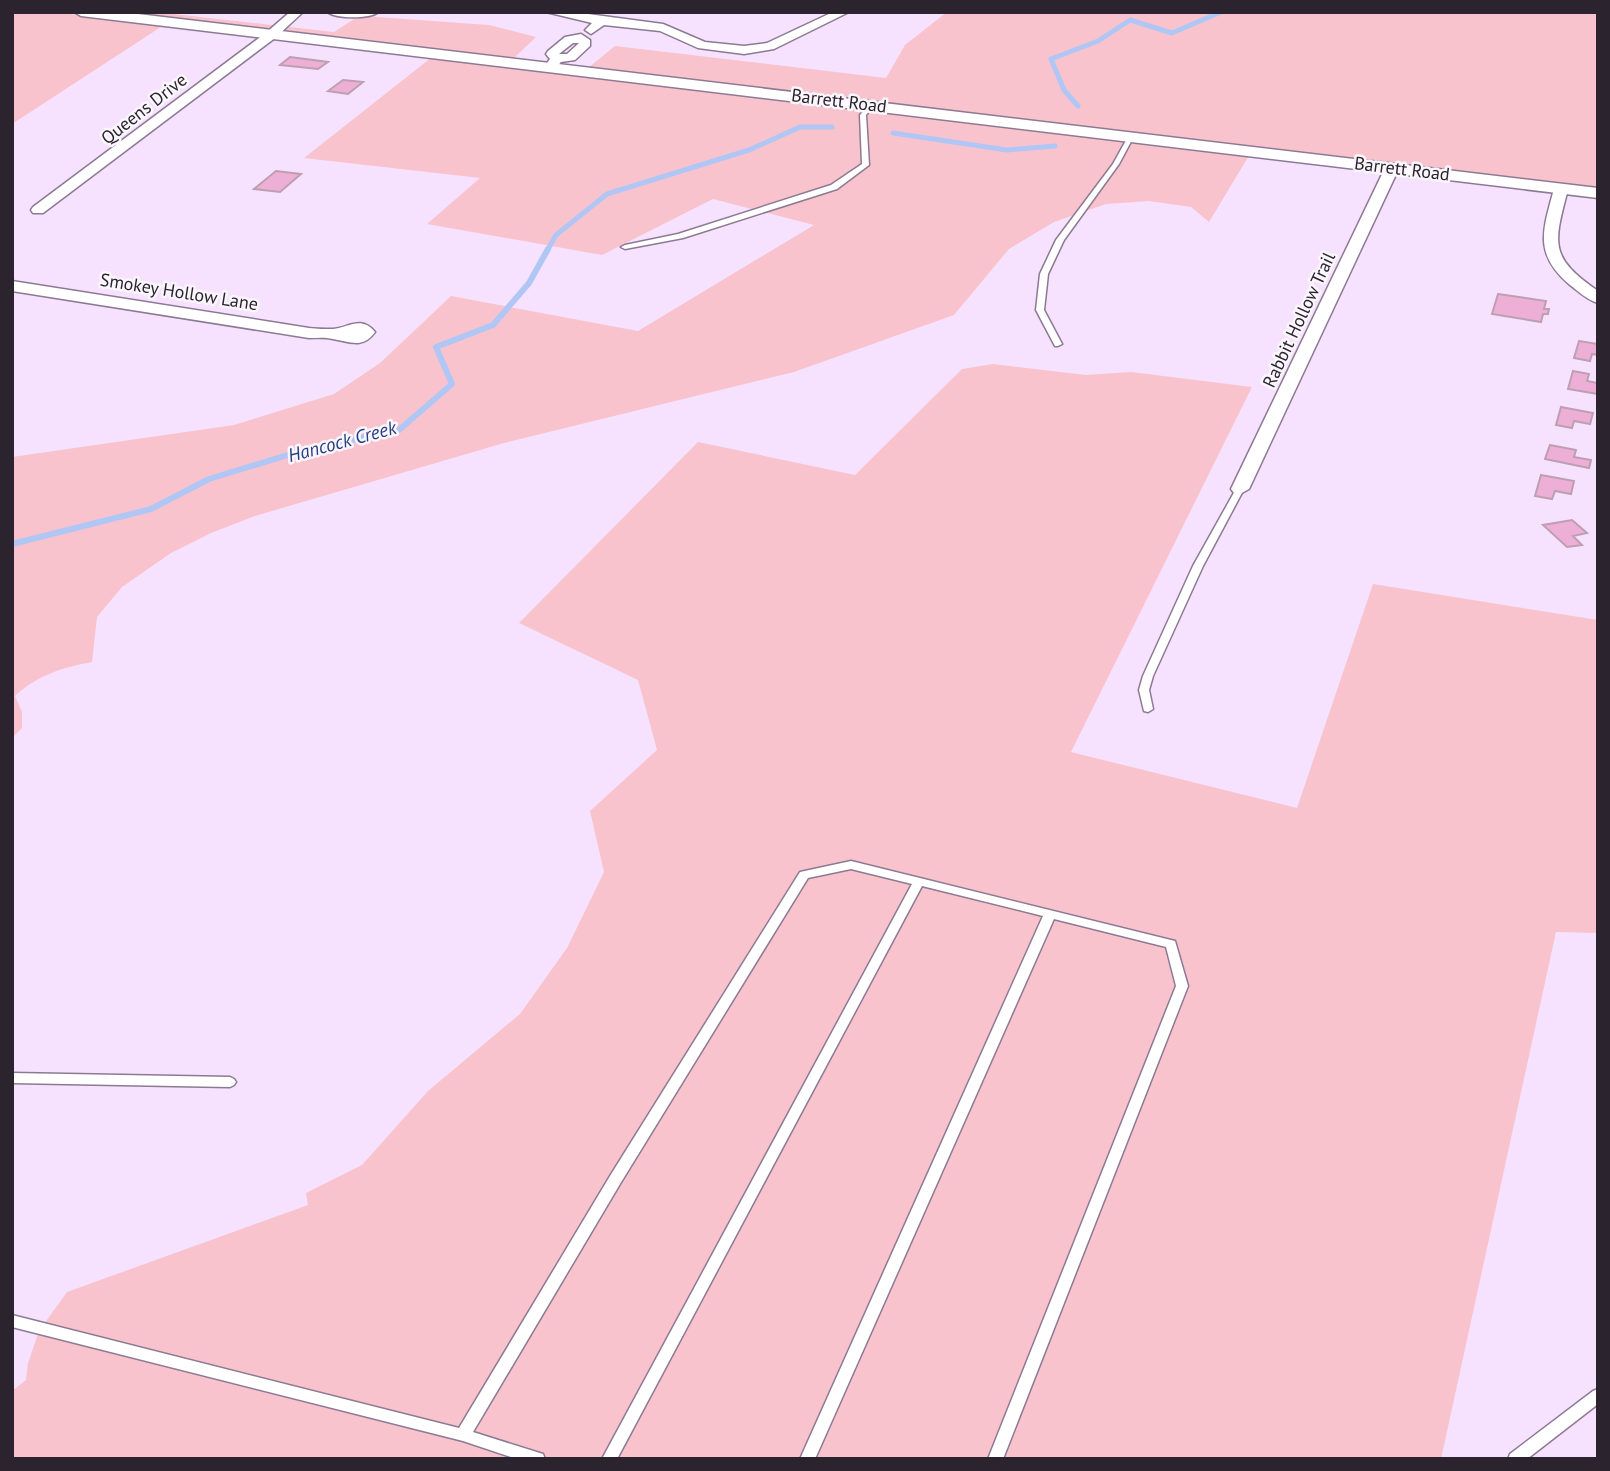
<svg xmlns="http://www.w3.org/2000/svg" width="1610" height="1471" font-family="'PT Sans',sans-serif">
<style>
.green{fill:#f9c3cd}
.lines{fill:none;stroke-linecap:round;stroke-linejoin:round}
.stream-far1{stroke:#b0c7f6;stroke-width:5}
.stream{stroke:#b0c7f6;stroke-width:6}
.building{fill:#edafd6;stroke:#be9fb2;stroke-width:2}
.service-casing{stroke:#8c7a94;stroke-width:3}
.minor-casing{stroke:#8c7a94;stroke-width:3}
.tertiary-casing{stroke:#8c7a94;stroke-width:3}
.service{fill:#fff;fill-rule:evenodd}
.minor{fill:#fff;fill-rule:evenodd}
.tertiary{fill:#fff;fill-rule:evenodd}
.labels{text-anchor:middle;stroke-width:5;stroke-linejoin:round;paint-order:stroke}
.far-street-label{font-size:18px;fill:#2b232e;stroke:#faf6fb}
.far-water-label{font-size:19px;font-style:italic;fill:#233e81;stroke:#faf6fb}
</style>
<rect width="100%" height="100%" fill="#f6e2ff"/>
<path class="green" d="M12 12H54L164 25 12 124Z
M108 12H156L334 32 365 12 363 16 489 25 536 37 513 59 588 68 615 46 886 78 905 45 947 12H1598V189Z
M432 57 1250 154 1209 222 1191 207 1149 201 1106 204 1054 222 1009 249 954 315 794 372 504 443 255 516 211 533 171 553 122 587 97 617 92 662C61 668 38 675 15 696L22 712V728L12 738V457L234 425 334 394 380 363 451 296 638 331 814 225 713 199 602 255 427 224 480 178 304 158Z
M993 364 1086 375 1131 372 1252 387 1071 752 1297 808 1373 584 1598 620V933L1556 932 1441 1459H12V1391L26 1380 28 1363 39 1331 67 1292 308 1205 306 1193 362 1165 428 1091 520 1014 567 948 604 872 590 811 657 750 638 680 519 623 698 442 855 475 962 369Z"/>
<g class="lines">
<path class="stream-far1" d="M1078 106 1064 90 1051 59 1098 41 1130 20 1172 33 1221 12
M893 133 1007 150 1055 146
M547 251 556 235 607 194 749 150 800 127H832"/>
<path class="stream" d="M12 544 151 509 209 479 304 450 399 430 452 384 436 347 493 325 529 283 548 249"/>
</g>
<path class="building" d="M290 57 328 62 318 69 280 65Z
M343 80 363 82 348 94 328 91Z
M276 171 301 174 280 192 254 189Z
M1498 294 1546 301 1544 309H1549L1548 314H1543L1541 322 1492 314Z
M1579 341 1598 344V355L1592 354 1590 361 1574 358Z
M1573 371 1589 374 1587 381 1598 383V394L1568 389Z
M1561 407 1593 413 1590 424 1574 421 1572 428 1556 425Z
M1550 445 1576 450 1574 457 1591 460 1589 468 1545 459Z
M1541 475 1574 481 1571 494 1555 491 1552 499 1535 496Z
M1572 520 1587 533 1573 536 1582 545 1567 547 1543 525Z"/>
<g class="lines">
<g class="service-casing">
<path id="service" d="M871 103 874 105 866 115 869 165 837 189 683 238 625 249 621 247 625 245 678 234 831 185 862 164 860 115Z
M1129 135 1134 136 1119 164 1064 240 1048 274 1044 310 1062 344 1058 346H1055L1036 310 1040 274 1056 240 1113 164Z
M1240 486 1244 489 1203 566 1153 676 1149 690 1153 709 1148 712 1144 711 1139 690 1143 676 1193 566 1236 489Z
M851 861 1175 941 1188 986 1003 1459H988L1176 986 1166 947 1054 919 815 1459H800L1043 916 922 886 617 1459H602L912 884 851 869 808 878 620 1184 473 1432 543 1454 545 1459H517L463 1441 12 1327V1315L459 1428 610 1176 800 872Z
M12 1073 230 1077 234 1079 236 1082 234 1085 230 1087 12 1083Z
M1598 1389V1404L1527 1459H1508L1510 1454 1593 1391Z"/>
</g>
<g class="minor-casing">
<path id="minor" d="M290 12H303L275 38 43 213H33L31 210 33 207 267 32Z
M327 12H379C369 19 337 19 327 12Z
M546 12H573L663 24 705 42 744 46 767 43 833 12H849L774 49 744 54 698 48 660 31 604 25 591 34 585 30 592 23Z
M581 34 590 40V46L575 60 561 62 554 70H546L544 67 550 59 546 54 548 51 565 37ZM573 43H579L567 54H559Z
M1392 164 1399 168 1249 489 1240 494 1234 493 1231 489 1385 168Z
M1561 185 1568 189C1554 243 1548 257 1598 291V303C1587 300 1578 291 1570 285 1533 254 1543 230 1554 189Z
M12 281 309 328C317 329 325 329 333 329 348 328 361 315 375 332 363 349 350 342 333 339 325 337 317 338 309 338L12 291Z"/>
</g>
<g class="tertiary-casing">
<path id="tertiary" d="M74 12H121L1598 188V198L81 16Z"/>
</g>
<use href="#service" class="service"/>
<use href="#minor" class="minor"/>
<use href="#tertiary" class="tertiary"/>
</g>
<g class="labels">
<g class="far-street-label">
<text transform="translate(839 101) rotate(7)" y="6">Barrett Road</text>
<text transform="translate(144 109) rotate(-38)" y="6">Queens Drive</text>
<text transform="translate(1402 169) rotate(7)" y="6">Barrett Road</text>
<text transform="translate(179 292) rotate(9)" y="6">Smokey Hollow Lane</text>
<text transform="translate(1299 320) rotate(-65)" y="6">Rabbit Hollow Trail</text>
</g>
<g class="far-water-label">
<text transform="translate(342 441) rotate(-15)" y="7">Hancock Creek</text>
</g>
</g>
<rect width="1610" height="1471" fill="none" stroke="#2b232e" stroke-width="28"/>
</svg>
